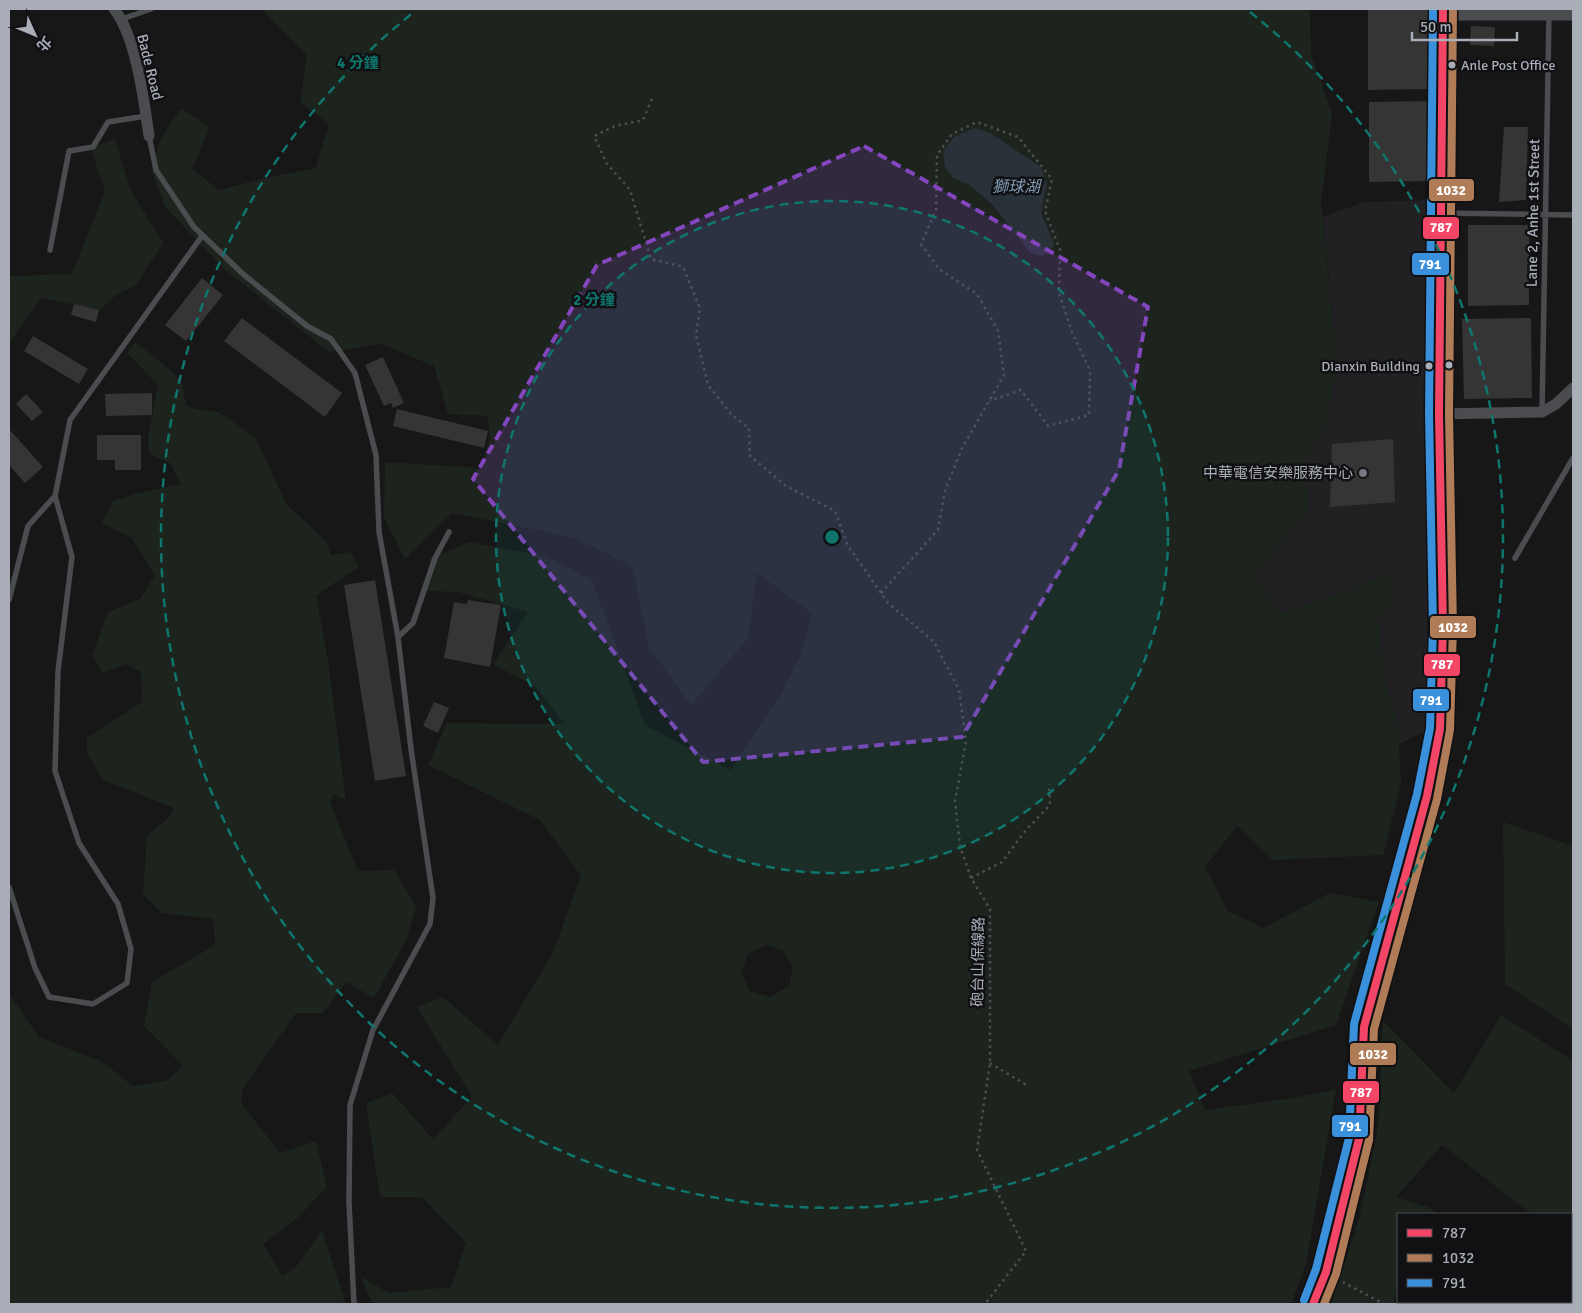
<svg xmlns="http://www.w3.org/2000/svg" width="1582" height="1313" font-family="Signika,'Noto Sans TC',sans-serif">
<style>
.built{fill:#212123}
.green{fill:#1d241e;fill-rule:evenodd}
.water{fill:#2a3239}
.building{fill:#353536}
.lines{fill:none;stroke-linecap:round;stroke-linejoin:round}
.path{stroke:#4d4e52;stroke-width:2.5;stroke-dasharray:2.5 4;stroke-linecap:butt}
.lane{stroke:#4b4c50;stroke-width:5.5}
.street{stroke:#4b4c50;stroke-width:11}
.secondary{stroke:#4a4a4e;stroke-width:16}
.bus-1-casing{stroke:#111113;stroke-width:11}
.bus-2-casing{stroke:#111113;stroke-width:11}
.bus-3-casing{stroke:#111113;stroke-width:11}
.bus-1{stroke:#f34667;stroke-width:8}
.bus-2{stroke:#b07c57;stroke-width:8}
.bus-3{stroke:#3a90db;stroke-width:8}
.marked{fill:#8446be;fill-opacity:0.2;stroke:#8446be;stroke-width:4;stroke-dasharray:10 6;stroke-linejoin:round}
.ring{fill:none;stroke:#0f766e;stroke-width:2.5;stroke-dasharray:9 6}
.bus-dot{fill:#a8adb8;stroke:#111113;stroke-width:2}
.poi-dot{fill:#757880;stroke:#111113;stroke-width:2}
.labels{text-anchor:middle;stroke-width:5;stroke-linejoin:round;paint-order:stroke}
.bus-label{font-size:14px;fill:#a8adb8;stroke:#111113;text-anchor:start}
.street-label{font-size:15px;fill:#a8adb8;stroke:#111113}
.poi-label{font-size:15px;fill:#a8adb8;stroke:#111113;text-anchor:end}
.water-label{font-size:16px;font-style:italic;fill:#7f9bb3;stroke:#111113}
.centre{fill:#0f766e;stroke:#111113;stroke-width:2.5}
.ring-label{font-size:15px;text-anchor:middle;font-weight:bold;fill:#0f766e;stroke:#111113;stroke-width:5;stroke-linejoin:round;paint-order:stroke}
.line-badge{stroke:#111113;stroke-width:2}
.badge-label{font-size:14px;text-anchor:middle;font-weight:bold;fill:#fff}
</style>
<rect width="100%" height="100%" fill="#171717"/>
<path class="built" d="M1431 200 1430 551H1441L1438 725 1399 744 1398 727 1383 669 1378 618 1394 602 1393 573 1281 614 1254 574 1308 512 1306 459 1326 424 1337 365 1323 217 1364 202Z"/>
<path class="green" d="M261 9H1310L1311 53 1332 114 1321 201 1337 365 1326 424 1306 459 1308 512 1254 575 1281 614 1393 573 1394 602 1378 619 1383 669 1398 727 1401 783 1383 855 1273 860 1237 826 1205 867 1228 911 1263 928 1330 893 1379 902 1336 1025 1189 1071 1205 1110 1293 1098 1336 1089 1306 1264 1291 1304H373L360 1276 389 1293 451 1287 466 1243 422 1197H380L366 1103 392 1093 433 1139 472 1097 417 1007 443 997 498 1045 552 955 581 876 540 820 428 765 447 723 564 724 537 688 493 664 528 612 458 592 427 591 431 558 469 542 545 556 592 580 645 725 731 770 780 696 802 652 812 613 757 573 748 638 691 705 649 647 632 565 571 537 452 513 405 559 384 518 385 462 480 468 490 437 487 416 448 414 434 366 381 344 329 352 224 269 166 208 151 170 161 138 181 108 210 127 192 169 219 190 265 178 316 168 329 124 300 102 307 55ZM992 135 1041 167 1047 184 1041 212 1054 244 1030 253 993 205 968 184ZM766 945 784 951 793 968 789 986 770 997 750 991 741 973 748 954Z
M115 139 130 189 163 243 136 285 116 295 100 310 41 298 9 344V276L72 274 105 192 91 148Z
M135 342 168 368 182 383 186 405 196 409 219 412 255 437 287 505 326 541 331 555 350 552 359 567 316 595 328 661 346 800 333 794 330 802 358 871 394 870 416 907 406 940 374 998 346 982 323 1013H296L243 1088 241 1103 280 1153 316 1141 327 1187 297 1218 263 1244 282 1276 296 1267 322 1231 346 1304H9V994L39 1037 101 1061 133 1086 166 1081 183 1066 144 1026 152 982 215 945 213 919 162 913 143 894 147 836 168 818 174 808 103 780 87 753V738L142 702 141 672 126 664 102 673 92 655 108 612 141 598 155 575 132 538 102 523 112 502 134 494 181 484 170 463 149 454 148 438 158 385 127 353Z
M1503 822 1573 846V1029L1505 984Z
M1501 1015 1573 1061V1246L1571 1244V1214H1532L1442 1145 1396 1197 1430 1208 1437 1214H1398V1278L1394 1304H1331L1360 1216 1378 1128 1383 1021 1454 1093Z
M1573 1250V1304H1408V1302H1571V1251Z"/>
<path class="water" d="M975 128 992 134 1041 167 1047 184 1041 212 1054 244 1050 252 1042 256 1030 253 993 205 968 184 953 178 945 167 943 151 954 137Z"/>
<path class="building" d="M1429 9V89L1368 90V10Z
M1471 26 1495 27 1494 46 1470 45Z
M1430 101V181L1369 182V102Z
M1504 127H1528L1526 200 1499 202Z
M1468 225H1529V305L1468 306Z
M202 278 223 295 186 341 165 325Z
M74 304 99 310 96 322 71 315Z
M242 318 342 393 325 417 224 341Z
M1531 318 1532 398 1464 399 1462 319Z
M33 336 88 369 79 384 24 351Z
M383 357 404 403 393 408 391 403 384 406 365 365Z
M152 393V415L106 416 105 394Z
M26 394 43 412 32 421 16 404Z
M397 409 488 431 484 448 393 426Z
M9 429 43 467 25 483 9 465Z
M97 435H141V470H115V460H97Z
M1393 439 1395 502 1330 507 1332 444Z
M375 580 406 776 375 781 344 585Z
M468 600 501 605 490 667 444 658 454 602 467 604Z
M434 702 449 708 438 733 423 726Z"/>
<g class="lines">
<path class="path" d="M652 99 643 120 615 126 594 136 607 164 630 190 651 259 683 267 700 308 696 335 708 385 732 415 749 428 750 456 786 486 835 511 848 546 888 603 934 642 959 690 966 741 955 801 960 846 971 878 990 909V1063L977 1150 1026 1251 985 1304
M881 593 938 530 945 491 961 450 1004 375 998 331 977 294 939 269 921 244 936 210 937 155 952 134 977 122 1018 137 1052 179 1045 211 1060 250 1059 293 1072 332 1090 371 1089 415 1048 426 1021 390 990 401
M971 878 1002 862 1026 830 1050 805 1049 784
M990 1063 1028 1086
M1337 1279 1384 1304"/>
<path class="lane" d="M122 19 151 9
M149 136 156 170 194 227 243 274 307 326 331 339 355 373 376 455 379 532 398 637 411 749 433 898 430 924 373 1030 350 1105 349 1202 354 1304
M1442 213 1573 215
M50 250 69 151 93 147 108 122 146 116
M1542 412 1549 15
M1515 558 1573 458
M9 600 28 526 55 496
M398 637 413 623 435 558 449 532
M9 887 35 968 49 997 93 1004 127 983 131 949 118 904 79 843 55 771 58 671 72 557 55 496 70 420 202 236"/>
<path class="street" d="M114 9C136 36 144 101 149 136
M1443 15H1573
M1439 414 1542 412 1556 404 1573 388"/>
<path class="secondary" d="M1313 1304 1326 1272 1359 1139 1364 1027 1427 796 1440 729 1443 627 1439 414 1443 9"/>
<g class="bus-1-casing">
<path id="bus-1" d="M1313 1304 1326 1272 1359 1139 1364 1027 1427 796 1440 729 1443 627 1439 414 1443 9"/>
</g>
<g class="bus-2-casing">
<path id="bus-2" d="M1324 1304 1336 1274 1369 1140 1374 1029 1437 799 1450 730 1453 627 1449 414 1453 9"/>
</g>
<g class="bus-3-casing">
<path id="bus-3" d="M1304 1300 1316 1269 1349 1138 1354 1024 1417 794 1430 728 1433 627 1429 414 1433 9"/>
</g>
<use href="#bus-1" class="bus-1"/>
<use href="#bus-2" class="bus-2"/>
<use href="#bus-3" class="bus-3"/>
</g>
<path class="marked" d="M864 146 1148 307 1119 470 962 737 703 762 473 479 597 265Z"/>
<circle cx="832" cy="537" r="336" fill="#0f766e" fill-opacity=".12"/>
<g class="ring">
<circle cx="832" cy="537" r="336"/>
<path d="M1250 12A671 671 0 1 1 414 12"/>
</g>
<g class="bus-dot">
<circle cx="1452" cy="65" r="4.5"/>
<circle cx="1449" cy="365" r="4.5"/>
<circle cx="1429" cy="366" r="4.5"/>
</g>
<circle class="poi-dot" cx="1363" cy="473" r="5"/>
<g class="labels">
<g class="bus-label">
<text x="1461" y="70">Anle Post Office</text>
<text x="1420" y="371" text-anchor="end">Dianxin Building</text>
</g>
<g class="street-label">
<text transform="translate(150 67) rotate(76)" y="5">Bade Road</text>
<text transform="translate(1533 213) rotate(-89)" y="5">Lane 2, Anhe 1st Street</text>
<text transform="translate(978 962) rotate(-89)" y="5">砲台山保線路</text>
</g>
<g class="poi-label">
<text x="1353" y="478">中華電信安樂服務中心</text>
</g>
<g class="water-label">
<text x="1016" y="192">獅球湖</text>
</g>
</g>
<circle cx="832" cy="537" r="8" class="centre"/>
<g class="ring-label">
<text x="358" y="68">4 分鐘</text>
<text x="594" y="305">2 分鐘</text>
</g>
<g class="line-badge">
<rect x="1428" y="178" width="47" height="24" rx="5" fill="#b07c57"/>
<rect x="1422" y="216" width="38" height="24" rx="5" fill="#f34667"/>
<rect x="1411" y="252" width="39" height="24" rx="5" fill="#3a90db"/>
<rect x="1429" y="615" width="48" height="24" rx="5" fill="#b07c57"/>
<rect x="1423" y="653" width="38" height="24" rx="5" fill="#f34667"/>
<rect x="1412" y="688" width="38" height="24" rx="5" fill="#3a90db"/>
<rect x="1349" y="1042" width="48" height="24" rx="5" fill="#b07c57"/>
<rect x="1342" y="1080" width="38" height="24" rx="5" fill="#f34667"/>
<rect x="1331" y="1114" width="38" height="24" rx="5" fill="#3a90db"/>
</g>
<g class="badge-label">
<text x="1451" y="195">1032</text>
<text x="1441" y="232">787</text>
<text x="1430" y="269">791</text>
<text x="1453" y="632">1032</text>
<text x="1442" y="669">787</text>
<text x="1431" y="705">791</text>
<text x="1373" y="1059">1032</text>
<text x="1361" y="1097">787</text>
<text x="1350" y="1131">791</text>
</g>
<rect width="1582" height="1313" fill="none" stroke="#a8adb8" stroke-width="20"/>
<rect x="1397" y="1213" width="175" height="90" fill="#111113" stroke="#4d4f55"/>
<rect x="1407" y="1229" width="25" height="8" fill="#f34667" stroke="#4d4f55"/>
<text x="1442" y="1238" font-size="15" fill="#a8adb8">787</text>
<rect x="1407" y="1254" width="25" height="8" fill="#b07c57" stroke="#4d4f55"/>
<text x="1442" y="1263" font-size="15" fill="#a8adb8">1032</text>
<rect x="1407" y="1279" width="25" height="8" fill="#3a90db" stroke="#4d4f55"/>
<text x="1442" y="1288" font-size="15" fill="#a8adb8">791</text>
<g transform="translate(35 35) rotate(134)" stroke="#111113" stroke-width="4" paint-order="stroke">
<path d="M0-4L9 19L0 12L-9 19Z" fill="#a8adb8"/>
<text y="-8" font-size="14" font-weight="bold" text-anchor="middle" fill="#a8adb8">北</text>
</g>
<path d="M1412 32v8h105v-8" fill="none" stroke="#a8adb8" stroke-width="2.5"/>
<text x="1420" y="32" font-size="15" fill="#a8adb8" stroke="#111113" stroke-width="4" paint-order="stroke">50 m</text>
</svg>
